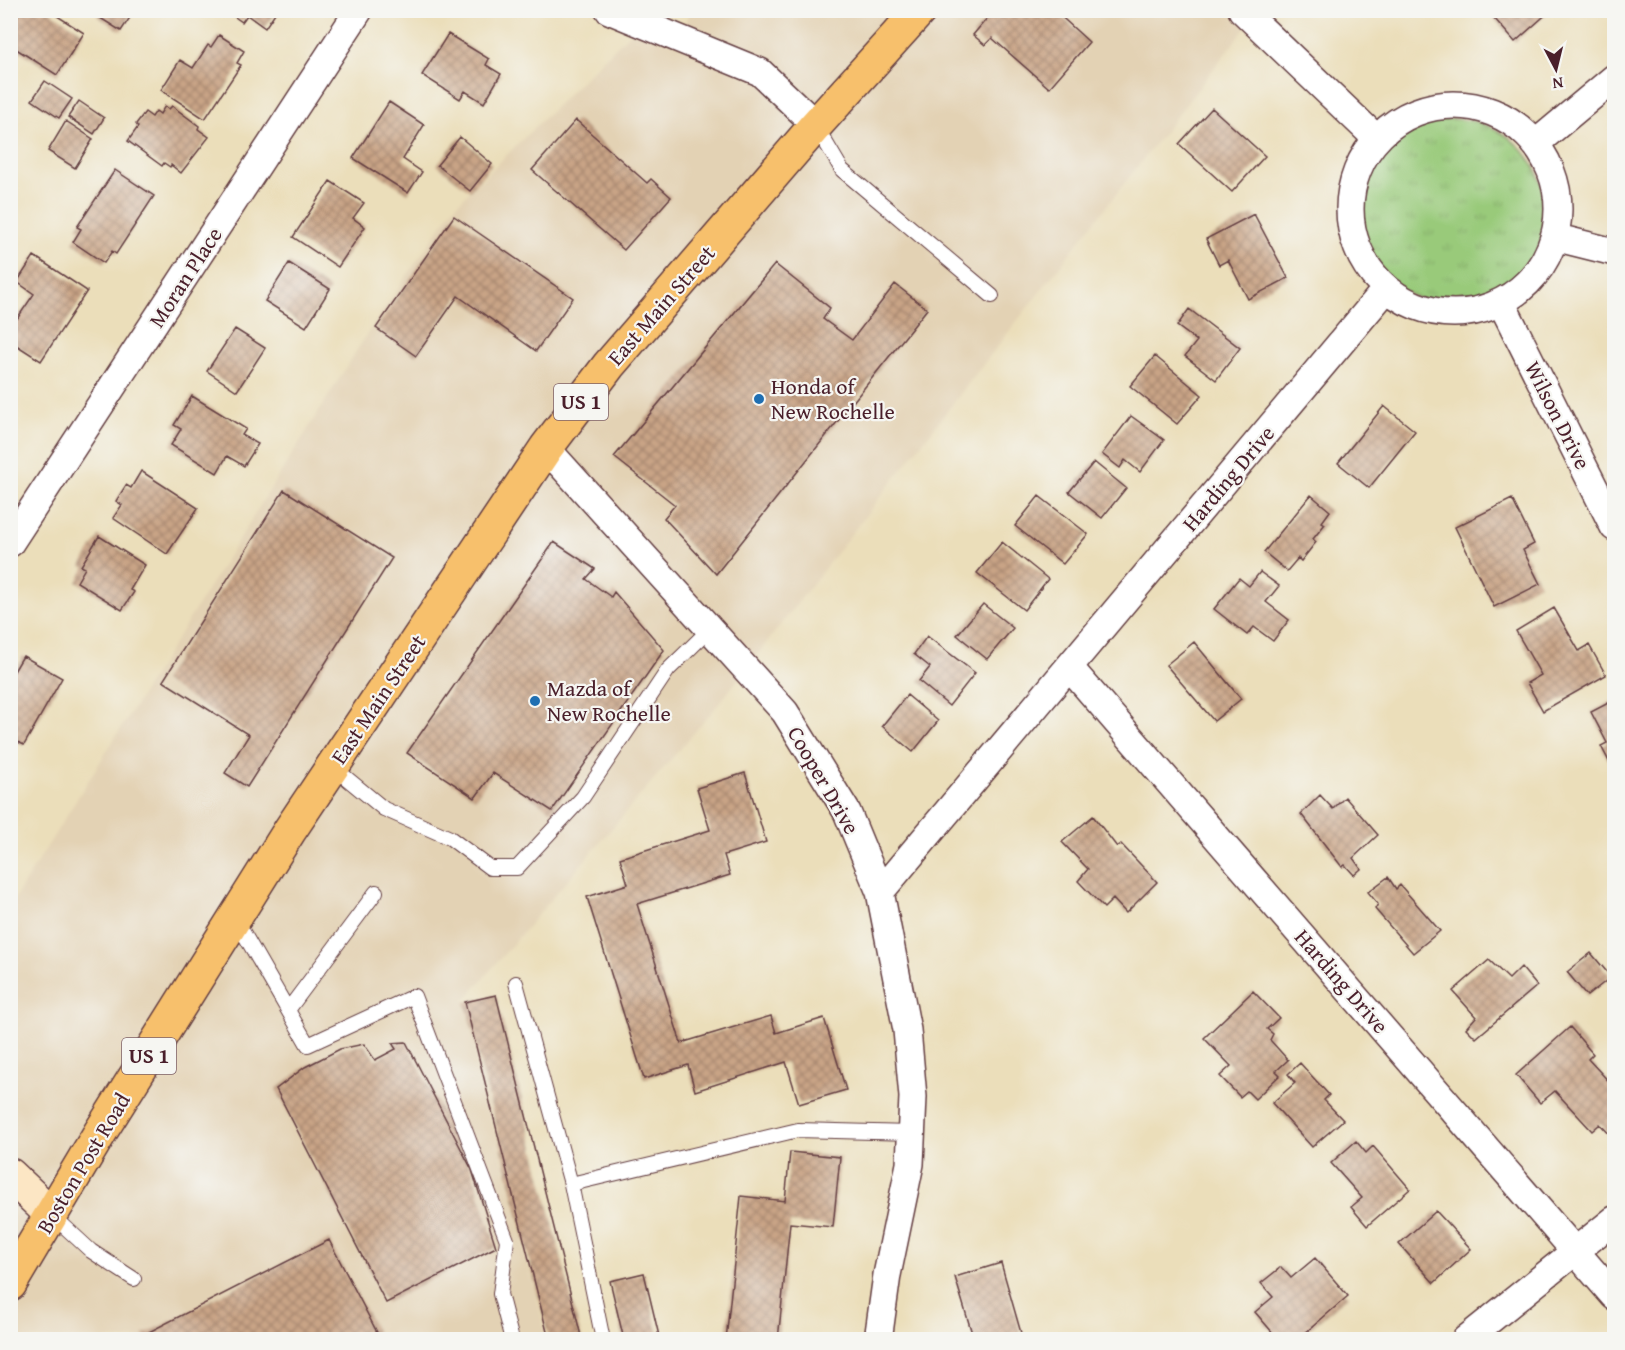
<svg xmlns="http://www.w3.org/2000/svg" width="1625" height="1350" font-family="'Gentium Book Plus',serif">
<style>
.built{fill:#e3d2b4}
.grass{fill:url(#grass-tufts);stroke:#727452;stroke-width:1.5}
.building{fill:url(#building-cross-hatch)}
.lines{fill:none;stroke-linecap:round;stroke-linejoin:round}
.lane-casing{stroke:#623c40;stroke-width:16}
.street-casing{stroke:#623c40;stroke-width:30}
.secondary-casing{stroke:#623c40;stroke-width:36}
.primary-casing{stroke:#623c40;stroke-width:36}
.lane{stroke:#fff;stroke-width:14}
.street{stroke:#fff;stroke-width:27}
.secondary{stroke:#fce6c4;stroke-width:33}
.primary{stroke:#f7c06c;stroke-width:33}
.poi-dot{fill:#1f6fb2;stroke:#f6f6f2;stroke-width:2}
.labels{text-anchor:middle;stroke-width:4.5;stroke-linejoin:round;paint-order:stroke}
.shield{fill:#f6f6f2;stroke:#7e6067;stroke-width:1.5}
.shield-label{font-size:21px;font-weight:bold;fill:#4a1f2b}
.street-label{font-size:22px;fill:#4a1f2b;stroke:#f6f6f2}
.poi-label{font-size:22px;fill:#4a1f2b;stroke:#f6f6f2;text-anchor:start}
</style>
<defs>
<pattern id="grass-tufts" width="24" height="20" patternUnits="userSpaceOnUse" patternTransform="scale(1.5)"><rect width="24" height="20" fill="#99ca7a"/><path d="M3 7l-1-3M5 7V3M7 7l1-3M15 17l-1-3M17 17v-4M19 17l1-3" fill="none" stroke="#85ad6a"/></pattern>
<pattern id="building-cross-hatch" width="8" height="8" patternUnits="userSpaceOnUse" patternTransform="scale(1.5)"><rect width="8" height="8" fill="#c9a486"/><path d="M0 0l8 8M0 8l8-8" fill="none" stroke="#a5856e"/></pattern>
</defs>
<rect width="100%" height="100%" fill="#f6f6f2"/>
<filter id="ink" filterUnits="userSpaceOnUse"><feTurbulence type="fractalNoise" baseFrequency=".0167" numOctaves="2"/><feDisplacementMap in="SourceGraphic" scale="12" xChannelSelector="R" yChannelSelector="G"/><feConvolveMatrix kernelMatrix="1 2 1 2 8 2 1 2 1" color-interpolation-filters="sRGB"/></filter>
<filter id="wash" filterUnits="userSpaceOnUse"><feTurbulence type="fractalNoise" baseFrequency=".008" numOctaves="4" result="noise"/><feDisplacementMap in="SourceGraphic" scale="24" xChannelSelector="R" yChannelSelector="G"/><feGaussianBlur stdDeviation="1.35" result="paint"/><feColorMatrix in="noise" values="0 0 0 0 0 0 0 0 0 0 0 0 0 0 0 0 0 1.4 0 .05"/><feComposite in="paint" operator="in"/></filter>
<g filter="url(#wash)">
<rect width="100%" height="100%" fill="#ebdeba"/>
<path class="built" d="M690 10 1265 11 1246 27 722 700 464 1001 547 1339H11L10 906 369 331 454 207 636 27 682 33Z"/>
<path class="grass" d="M1360 212a93 93 0 1 1 186 0a93 93 0 1 1-186 0Z"/>
<g id="blocks">
<path class="building" d="M10 10H48L84 33 57 75 10 45Z
M100 10H135L121 31 97 16Z
M225 10H277L265 28 247 15 242 22Z
M994 10H1054L1089 42 1049 88 992 38 985 45 973 35Z
M1487 10H1551L1515 42Z
M448 34 489 59 486 65 501 74 484 103 465 91 460 99 422 75Z
M219 35 244 51 237 63 241 65 205 119 161 90 180 60 193 68 208 45 211 47Z
M45 81 72 99 59 118 32 100Z
M79 101 104 118 94 134 68 117Z
M389 102 424 125 403 159 422 172 408 193 353 158Z
M165 106 169 109 172 106 199 126 198 129 209 137 181 173 171 165 170 167 164 163 162 166 128 141 138 127 136 124 145 112 152 117 156 111 160 114Z
M1212 108 1265 156 1232 192 1179 144Z
M576 120 647 183 651 179 671 197 624 250 532 170Z
M66 121 93 139 75 168 48 151Z
M460 137 492 164 470 191 437 165Z
M115 170 154 196 116 254 112 251 104 263 73 242 81 229 77 227Z
M330 181 364 203 353 218 365 227 338 267 293 237Z
M1254 214 1288 278 1248 299 1228 260 1219 265 1206 239Z
M454 216 573 298 536 351 458 296 416 356 376 328Z
M34 256 87 291 41 361 10 341V329L34 294 17 282Z
M289 263 330 289 306 327 265 301Z
M775 264 830 308 823 319 852 340 895 284 927 309 716 574 664 518 675 505 614 457Z
M1189 309 1240 348 1216 380 1185 356 1197 341 1177 326Z
M235 329 265 348 237 391 207 371Z
M1155 356 1202 395 1177 424 1130 386Z
M192 396 246 429 242 435 258 444 244 466 227 456 217 473 171 445 181 429 174 425Z
M1384 406 1415 431 1369 488 1338 463Z
M1131 416 1164 440 1140 472 1125 460 1120 468 1102 454Z
M1094 462 1126 488 1102 518 1069 492Z
M141 471 198 508 167 554 113 518 122 505 116 501 126 485 131 488Z
M284 490 392 558 247 787 225 773 249 735 163 681Z
M1311 495 1330 511 1322 522 1325 524 1313 539 1316 542 1301 561 1298 558 1287 571 1264 552Z
M1039 496 1088 534 1063 564 1015 526Z
M1512 499 1534 544 1523 550 1540 584 1494 607 1455 527Z
M99 536 145 565 130 590 134 592 122 610 77 582 85 568 81 566Z
M554 542 595 569 586 579 611 597 614 592 664 650 552 811 493 773 475 798 407 753Z
M1002 542 1048 579 1024 610 977 573Z
M1260 572 1279 586 1266 602 1289 620 1273 641 1254 627 1247 635 1214 609 1239 578 1249 586Z
M983 604 1013 628 987 659 957 635Z
M1554 608 1579 651 1589 645 1606 675 1543 711 1527 683 1541 675 1516 631Z
M927 636 975 673 949 706 919 681 930 667 914 654Z
M1194 642 1241 699 1214 721 1166 665Z
M23 656 62 678 24 745 10 738V678Z
M907 695 938 721 913 752 882 726Z
M1614 700V766L1612 767 1601 746 1607 743 1591 712Z
M745 773 766 842 724 855 730 875 637 904 681 1043 771 1016 776 1033 824 1018 846 1090 799 1104 786 1062 695 1091 688 1065 644 1079 587 897 628 884 620 858 710 830 697 788Z
M1320 795 1333 809 1345 797 1378 835 1353 858 1361 869 1354 875 1345 865 1342 867 1301 814Z
M1093 816 1117 847 1121 844 1157 882 1126 913 1113 899 1104 908 1078 881 1088 869 1062 842Z
M1388 877 1396 889 1400 885 1440 931 1413 953 1375 909 1378 904 1368 892Z
M1591 953 1611 977 1587 996 1567 972Z
M1489 960 1509 979 1521 967 1537 986 1476 1038 1466 1028 1476 1017 1453 991Z
M1253 991 1279 1018 1267 1029 1273 1034 1270 1040 1288 1060 1276 1071 1280 1075 1255 1099 1247 1091 1240 1097 1220 1076 1231 1066 1204 1038Z
M496 995 582 1340H549L465 1002Z
M1570 1027 1593 1054 1588 1059 1614 1087V1135L1612 1137 1600 1124 1592 1131 1555 1091 1540 1103 1516 1075Z
M406 1042 472 1170 496 1247 386 1303 276 1089 305 1067 340 1049 364 1044 375 1060 396 1049 392 1043Z
M1300 1063 1329 1095 1324 1100 1343 1120 1312 1147 1272 1103 1295 1083 1288 1074Z
M1356 1141 1366 1153 1373 1146 1410 1189 1367 1226 1351 1207 1362 1198 1331 1163Z
M790 1152 840 1157 833 1227 790 1223 778 1340H726L741 1196 785 1201Z
M1436 1211 1471 1249 1434 1283 1399 1244Z
M329 1240 381 1340H146L143 1335Z
M1315 1258 1348 1296 1297 1340H1279L1255 1312 1273 1297 1261 1283 1281 1267 1291 1278Z
M1001 1263 1021 1333 1001 1340H974L955 1277Z
M644 1273 660 1340H624L610 1281Z"/>
</g>
</g>
<g filter="url(#ink)">
<use href="#blocks" fill-opacity="0" stroke="#623c40" stroke-width="1.5"/>
<g class="lines">
<g class="lane-casing">
<path id="lane" d="M816 126 842 170 992 296
M333 767 384 809 450 838 490 868H517L583 797 668 670 710 629
M236 920 308 1045 414 996 507 1240 500 1294 512 1340
M516 983 571 1184 603 1340
M288 1010 376 892
M571 1184 798 1130 911 1133
M51 1214 91 1251 134 1279"/>
</g>
<g class="street-casing">
<path id="street" d="M609 10 760 72 816 125
M1242 10 1377 139
M1350 209a104 104 0 1 1 208 0a104 104 0 1 1-208 0Z
M1535 144 1614 78
M1554 237 1614 252
M1501 302 1614 527
M546 448 785 712 847 812 880 892 907 1030 913 1097 910 1164 887 1275 878 1340
M10 543 359 10
M1070 668 1614 1296
M880 892 1386 289
M1465 1340 1614 1220"/>
</g>
<g class="secondary-casing">
<path id="secondary" d="M10 1175 51 1214"/>
</g>
<g class="primary-casing">
<path id="primary" d="M10 1284 101 1131 290 830 546 448 609 365 816 125 920 10"/>
</g>
<use href="#lane" class="lane"/>
<use href="#street" class="street"/>
<use href="#secondary" class="secondary"/>
<use href="#primary" class="primary"/>
</g>
</g>
<g class="poi-dot">
<circle cx="759" cy="399" r="6"/>
<circle cx="535" cy="701" r="6"/>
</g>
<g class="labels">
<g class="shield">
<rect x="554" y="384" width="54" height="36" rx="4.5"/>
<rect x="122" y="1038" width="54" height="36" rx="4.5"/>
</g>
<g class="shield-label">
<text x="581" y="409">US 1</text>
<text x="149" y="1063">US 1</text>
</g>
<g class="street-label">
<text transform="translate(185 277) rotate(-57)" y="8">Moran Place</text>
<text transform="translate(661 305) rotate(-49)" y="8">East Main Street</text>
<text transform="translate(1558 415) rotate(63)" y="8">Wilson Drive</text>
<text transform="translate(1228 478) rotate(-50)" y="8">Harding Drive</text>
<text transform="translate(378 699) rotate(-56)" y="8">East Main Street</text>
<text transform="translate(824 780) rotate(60)" y="8">Cooper Drive</text>
<text transform="translate(1342 981) rotate(49)" y="8">Harding Drive</text>
<text transform="translate(83 1163) rotate(-59)" y="8">Boston Post Road</text>
</g>
<g class="poi-label">
<text x="771" y="394">Honda of<tspan x="771" dy="25">New Rochelle</tspan></text>
<text x="547" y="696">Mazda of<tspan x="547" dy="25">New Rochelle</tspan></text>
</g>
</g>
<rect width="1625" height="1350" fill="none" stroke="#f6f6f2" stroke-width="36"/>
<g transform="translate(1556 69) rotate(173)" stroke="#f6f6f2" stroke-width="4.5" paint-order="stroke">
<path d="M0-4.5L10 22L0 15L-10 22Z" fill="#4a1f2b"/>
<text y="-9" font-size="16" font-weight="bold" text-anchor="middle" fill="#4a1f2b">N</text>
</g>
</svg>
